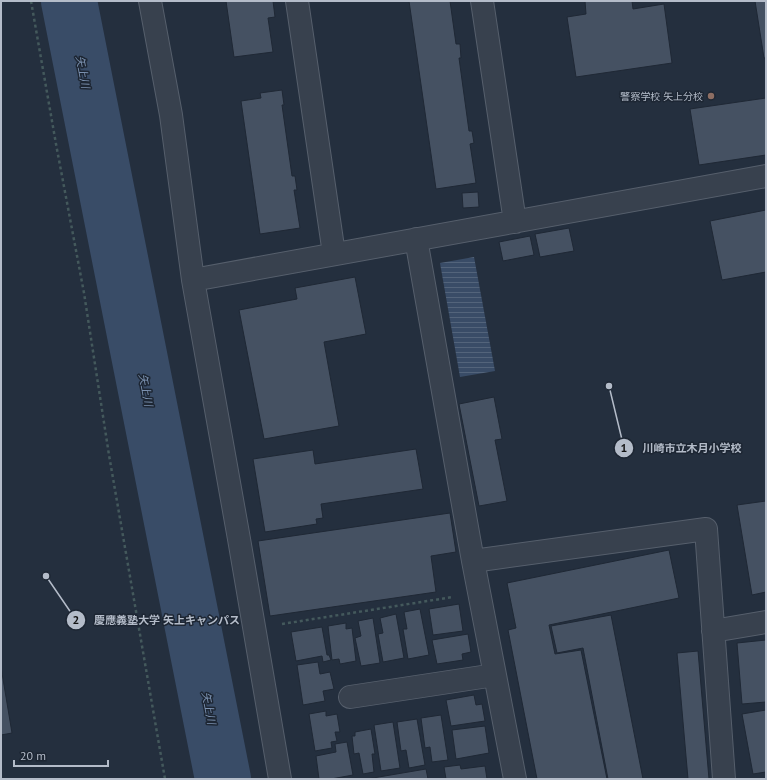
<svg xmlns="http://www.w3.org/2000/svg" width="767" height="780" font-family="'PT Sans','Noto Sans JP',sans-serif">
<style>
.water{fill:url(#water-rules)}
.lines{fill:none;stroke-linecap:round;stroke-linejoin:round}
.river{stroke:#394c67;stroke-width:56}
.building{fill:#455162;stroke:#1f2835}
.minor-casing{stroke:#565f6c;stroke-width:24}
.path{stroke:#44595c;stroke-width:2.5;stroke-dasharray:3 3;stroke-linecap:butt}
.minor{stroke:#38414e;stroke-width:22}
.education-dot{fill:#8d6e63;stroke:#1d2633;stroke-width:1.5}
.labels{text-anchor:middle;stroke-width:3;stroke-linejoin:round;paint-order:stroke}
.poi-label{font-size:10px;fill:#b4bcc9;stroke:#1d2633;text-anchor:end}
.water-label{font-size:11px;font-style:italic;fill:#7c92b1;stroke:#1d2633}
.leader{fill:none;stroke:#b4bcc9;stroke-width:1.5}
.callout-dot{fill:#b4bcc9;stroke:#1d2633;stroke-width:1.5}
.mark-label{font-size:12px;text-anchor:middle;font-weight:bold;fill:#111}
.callout-label{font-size:11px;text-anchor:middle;font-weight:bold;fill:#b4bcc9;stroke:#1d2633;stroke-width:3;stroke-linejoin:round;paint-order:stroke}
</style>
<defs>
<pattern id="water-rules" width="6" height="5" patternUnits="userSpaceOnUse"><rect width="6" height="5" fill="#394c67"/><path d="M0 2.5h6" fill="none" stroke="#53647b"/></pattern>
</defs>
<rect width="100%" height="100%" fill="#242f3e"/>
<path class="water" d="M474 257 495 371 460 377 440 263Z"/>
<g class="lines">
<path class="river" d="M69 1 223 779"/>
</g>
<path class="building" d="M226 1H273L275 17 268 18 273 52 234 57Z
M409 1H450L456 44H460L461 58H459L469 131H472L474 143 470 144 476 183 436 189Z
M585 1H632L633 9 664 4 672 63 576 77 567 17 586 14Z
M755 1H766V58H764Z
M282 90 284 105H282L292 176H295L297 190H294L300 228 260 234 241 101 261 98 260 93Z
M766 98V155L699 165 690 109Z
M478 192 479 207 463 208 462 193Z
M766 210V272L722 280 710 221Z
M569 228 574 251 540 257 535 234Z
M530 236 534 255 503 261 499 242Z
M355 277 366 334 324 342 339 426 264 439 239 310 297 299 295 288Z
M494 397 502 439 495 440 507 501 479 506 459 404Z
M416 449 423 489 321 504 323 518 316 519 317 524 265 532 253 459 313 450 315 464Z
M766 501V592L752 595 737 505Z
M450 513 456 552 431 556 436 592 270 616 258 541Z
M669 550 679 598 549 625 555 654 581 650 607 779H537L508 630 516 628 507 583Z
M459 604 463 631 433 635 429 609Z
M420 609 429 655 408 659 403 629H407L404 612Z
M396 614 404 658 383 662 378 634 383 633 380 618Z
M611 615 643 779H608L583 648 557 653 551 626Z
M373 618 380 663 361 666 355 638 361 636 358 621Z
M346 623V629L352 628 356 661 340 664 339 659 332 660 328 626Z
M322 627 327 655H329L331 660 323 662 322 656 296 661 291 632Z
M468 634 471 652 462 654 463 660 437 664 432 640Z
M766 640V702L742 704 737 643Z
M698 651 709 779H688L677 653Z
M318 662 320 674 330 672 334 689 323 691 325 701 303 705 297 665Z
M1 667 12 733 1 735Z
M474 695 476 705 482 704 485 721 451 726 446 700Z
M766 710V772L753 774 742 714Z
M326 711V716L337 714 340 732H335L337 741 331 742 332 748 315 751 309 714Z
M441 715 448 760 432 762 430 747 425 748 421 718Z
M417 719 425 765 409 768 406 750 401 751 397 722Z
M393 722 400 768 381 771 374 725Z
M485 726 489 753 456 759 452 730Z
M371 729 375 754H372L374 772 363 774 359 753 354 754 352 736H355V732Z
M347 742 353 775 331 779H319L316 756 336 752 335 744Z
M460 765 461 769 485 766 487 779H446L444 767Z
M426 769 428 779H367Z"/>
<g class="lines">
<g class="minor-casing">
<path id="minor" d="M150 1 171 115 193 280 239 539 280 779
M297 1 334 254
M482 1 515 222
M416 239 473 561 515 779
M193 280 766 176
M473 561 706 529 724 779
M713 631 766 622
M350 697 495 675"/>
</g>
<path class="path" d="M31 1 56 144 84 293 109 455 165 779
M282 624 453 597"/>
<use href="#minor" class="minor"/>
</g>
<circle class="education-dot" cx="711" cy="96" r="4"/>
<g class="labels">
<g class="poi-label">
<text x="703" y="100">警察学校 矢上分校</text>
</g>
<g class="water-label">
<text transform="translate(83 72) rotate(79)" y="4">矢上川</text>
<text transform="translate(146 390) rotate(79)" y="4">矢上川</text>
<text transform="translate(209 708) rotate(79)" y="4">矢上川</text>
</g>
</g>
<path class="leader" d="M609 386L624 448M46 576L76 620"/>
<g class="callout-dot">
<circle cx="609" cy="386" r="4"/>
<circle cx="46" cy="576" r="4"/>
<circle cx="624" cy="448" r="10"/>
<circle cx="76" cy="620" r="10"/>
</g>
<g class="mark-label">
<text x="624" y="452">1</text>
<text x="76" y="624">2</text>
</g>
<g class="callout-label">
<text x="692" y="452">川崎市立木月小学校</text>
<text x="167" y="624">慶應義塾大学 矢上キャンパス</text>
</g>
<rect width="767" height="780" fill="none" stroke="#b4bcc9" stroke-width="4"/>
<path d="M14 760v6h94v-6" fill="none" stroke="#b4bcc9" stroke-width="2"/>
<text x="20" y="760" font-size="12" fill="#b4bcc9" stroke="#1d2633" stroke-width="3" paint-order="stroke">20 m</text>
</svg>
